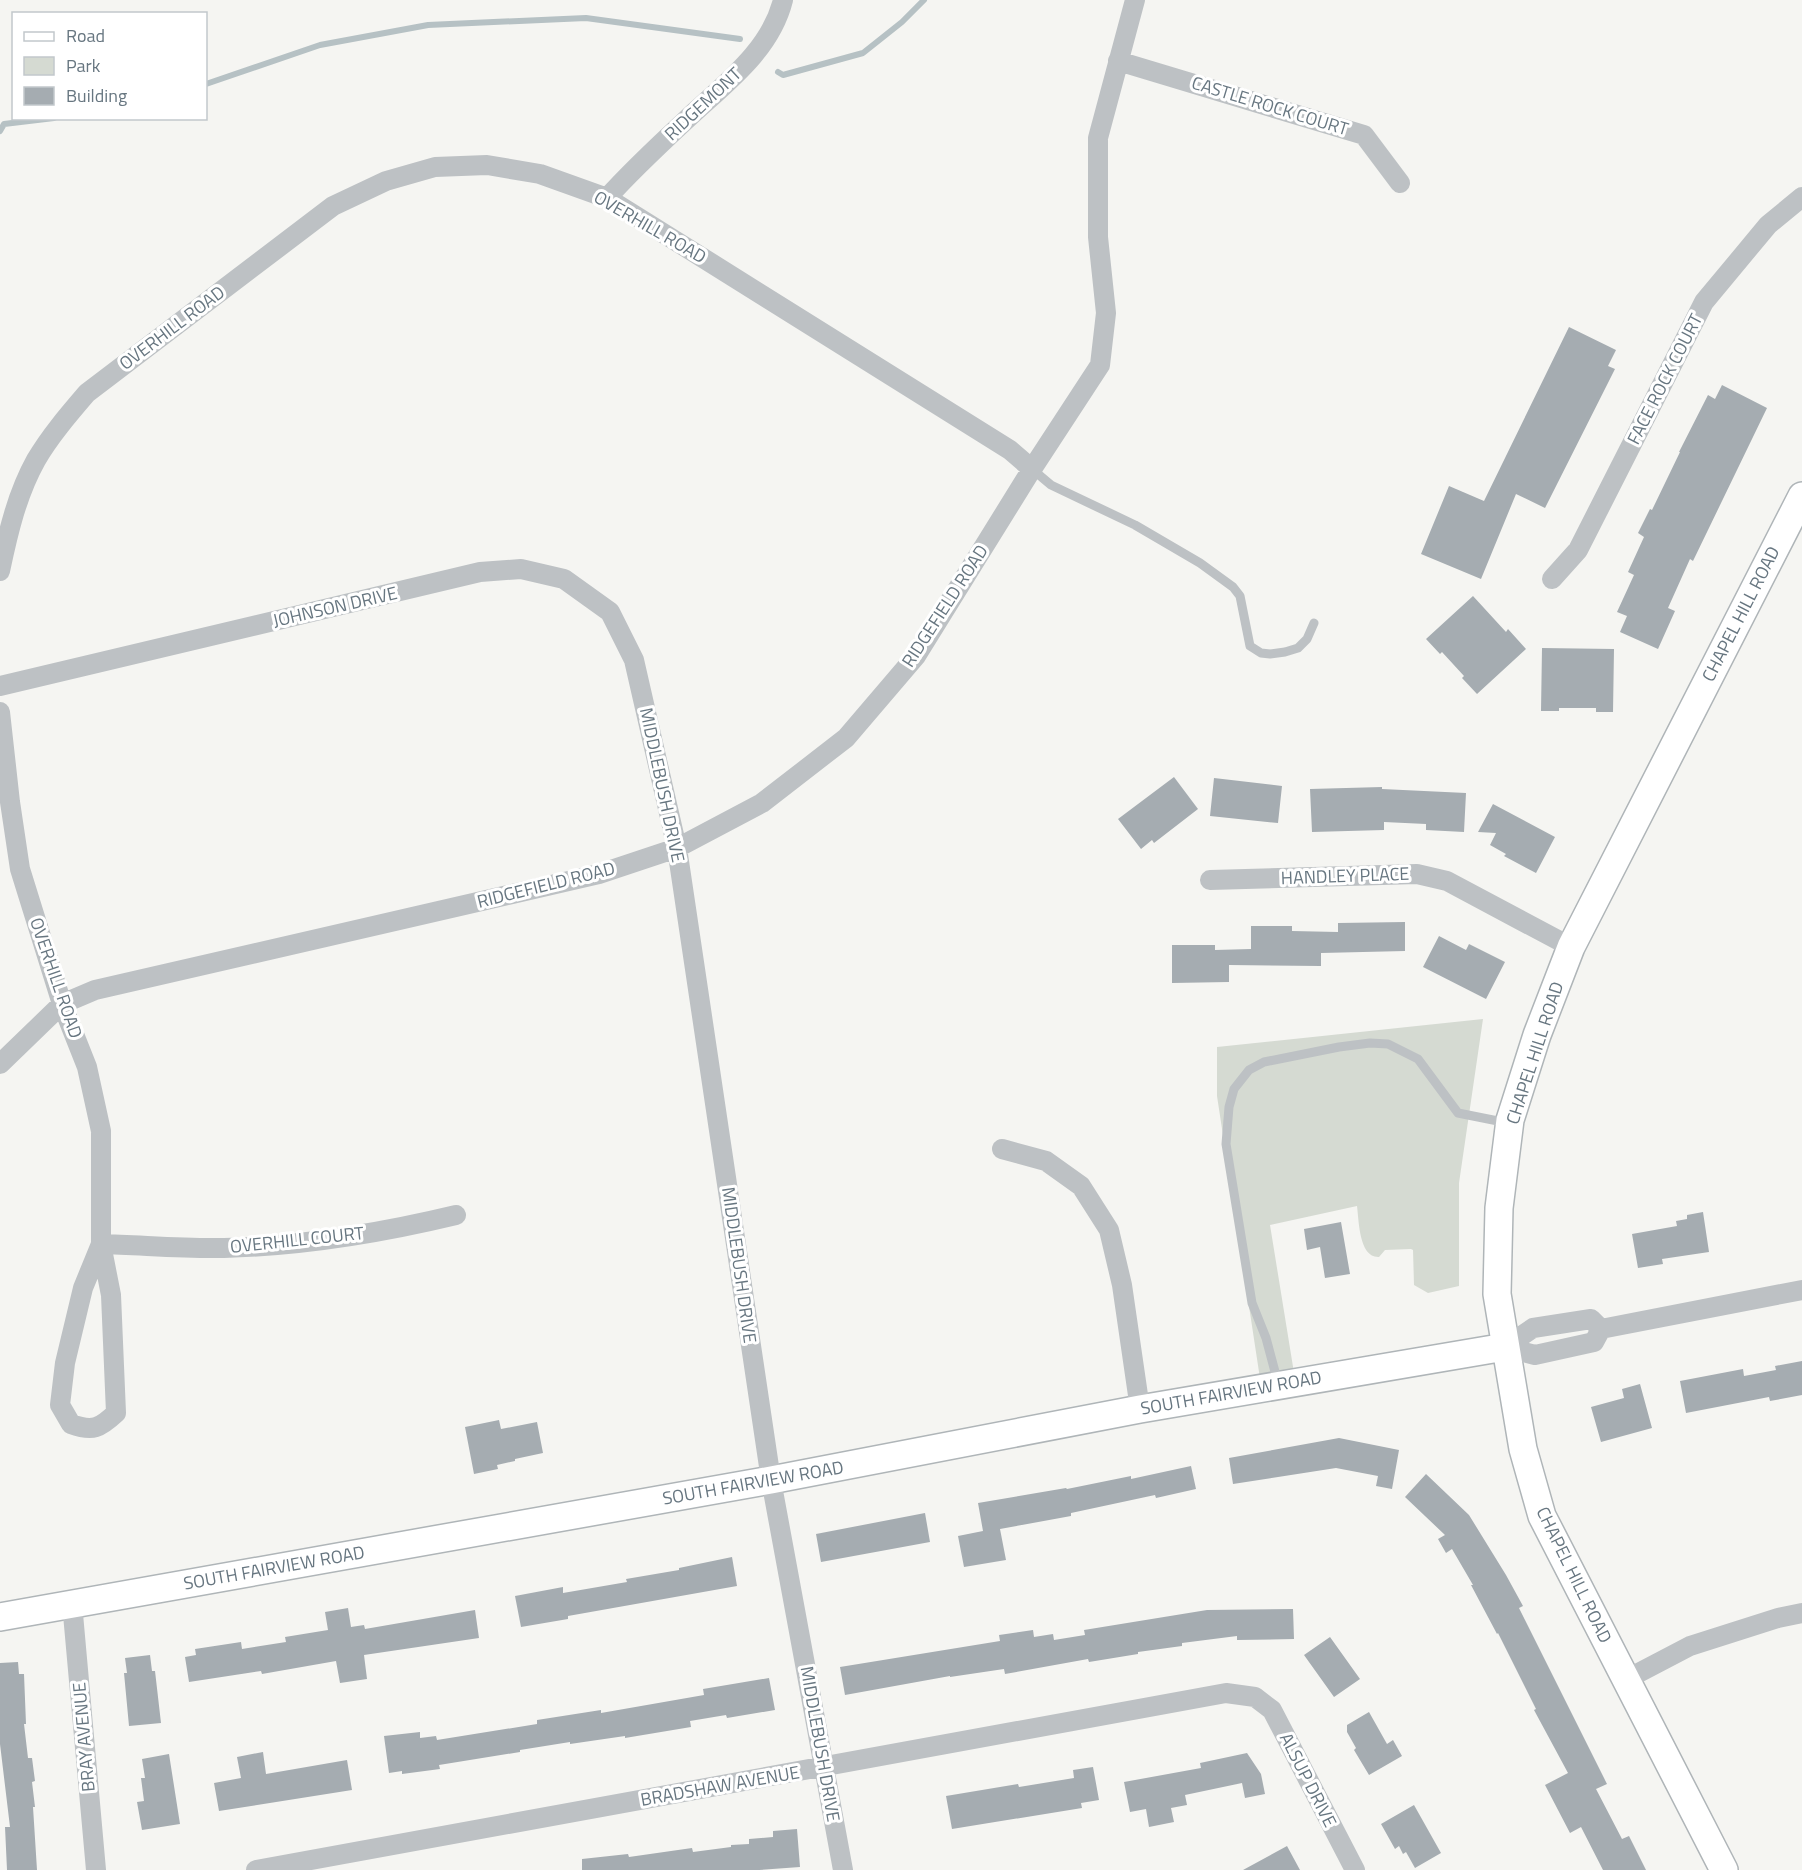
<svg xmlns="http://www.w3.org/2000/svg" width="1802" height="1870" font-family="'Titillium Web',sans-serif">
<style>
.green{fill:#d5dad2}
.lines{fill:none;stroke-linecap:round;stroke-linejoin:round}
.stream{stroke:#b6c1c4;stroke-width:6}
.building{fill:#a5acb1}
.secondary-casing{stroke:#afb5b8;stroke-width:30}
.lane{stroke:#bdc1c4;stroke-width:9}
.street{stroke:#bdc1c4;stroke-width:20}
.secondary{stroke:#fff;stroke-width:27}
.labels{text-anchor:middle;stroke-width:6;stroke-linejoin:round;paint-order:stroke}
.street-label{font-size:18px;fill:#677680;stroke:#fff}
</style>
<rect width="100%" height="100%" fill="#f5f5f2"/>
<path class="green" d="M1483 1019 1459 1183V1286L1428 1293 1414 1285 1413 1250 1411 1249 1385 1250 1379 1257C1359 1258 1359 1221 1357 1206L1270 1225 1295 1379 1261 1385 1217 1096V1047Z"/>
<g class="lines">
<path class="stream" d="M778 72 783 75 863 53 902 22 924 0
M206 84 320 45 428 25 586 18 740 39
M0 131 4 124 54 118"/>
</g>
<path class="building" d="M1569 327 1616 350 1608 366 1615 369 1545 508 1516 494 1481 579 1421 554 1449 486 1484 501Z
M1722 385 1767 408 1693 561 1690 559 1668 608 1675 611 1658 649 1620 632 1627 616 1617 612 1634 575 1628 572 1644 537 1638 533 1650 509 1652 510 1680 452H1679L1708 395 1715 399Z
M1473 596 1506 632 1508 629 1526 649 1477 694 1462 678 1464 676 1442 652 1440 654 1426 639Z
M1542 648 1614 649 1613 712H1596V708H1559V711H1541Z
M1174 777 1198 809 1154 843 1152 840 1141 849 1118 819Z
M1214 778 1282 786 1278 823 1210 816Z
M1382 787V789L1466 793 1464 832 1426 830V824L1384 822V830L1312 832 1310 789Z
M1493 804 1555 837 1536 873 1504 856 1506 854 1490 845 1496 833 1478 832Z
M1405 922V951L1321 953V966L1229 965V982L1172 983V945H1215V950L1251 949V926H1292V931L1338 932V923Z
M1439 936 1466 950 1469 944 1505 962 1486 999 1423 967Z
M1703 1212 1709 1252 1662 1259 1663 1264 1638 1268 1632 1234 1677 1226 1676 1221 1687 1219V1215Z
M1341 1222 1350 1274 1325 1278 1320 1247 1307 1250 1304 1229Z
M1802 1361V1395L1770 1401 1769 1397 1686 1413 1680 1381 1743 1369 1744 1376 1776 1370 1775 1366Z
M1640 1384 1652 1428 1601 1442 1591 1407 1624 1398 1622 1389Z
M499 1420 501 1429 537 1422 543 1453 515 1459V1461L497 1465 498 1469 474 1474 465 1427Z
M1339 1438 1399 1450 1392 1489 1376 1486 1378 1476 1336 1468 1233 1484 1229 1458Z
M1191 1466 1196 1489 1156 1498 1155 1495 1071 1513V1516L1000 1529 1006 1560 964 1567 958 1536 983 1531 978 1503 1066 1488 1067 1489 1131 1476V1479Z
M1426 1474 1469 1515 1506 1575 1523 1606 1519 1608 1607 1784 1596 1789 1622 1839 1629 1836 1646 1870H1603L1581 1827 1570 1833 1545 1785 1568 1773 1534 1710 1536 1709 1498 1633 1497 1634 1471 1585H1473L1452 1549 1446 1553 1438 1539 1445 1535 1405 1497Z
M925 1513 930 1542 821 1562 816 1534Z
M732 1557 737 1586 568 1616V1619L521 1627 515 1596 563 1587V1593L627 1582 626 1579 679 1570V1568Z
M348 1608 351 1627 364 1625 365 1629 475 1610 479 1638 364 1655 367 1679 340 1683 336 1661 262 1674 261 1671 189 1682 185 1657 196 1655 195 1649 241 1642 242 1649 286 1642 285 1637 328 1630 325 1612Z
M1293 1609 1294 1639 1237 1640V1636L1182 1643V1646L1138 1652V1654L1089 1662 1088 1659 1005 1674 1004 1669 950 1677V1676L845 1695 840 1667 1000 1641 999 1635 1033 1630 1034 1637 1053 1634 1054 1640 1085 1635 1084 1630 1207 1610Z
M1330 1637 1360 1679 1334 1697 1304 1655Z
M150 1655 152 1671H155L161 1723 129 1726 124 1673H127L125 1658Z
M18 1662 19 1674H24L26 1724H24L28 1758H32L35 1781 32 1782 35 1807H33L37 1870H7L5 1827H10L0 1744V1663Z
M769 1678 775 1710 727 1718 726 1715 690 1721 691 1727 625 1738V1736L570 1744V1742L520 1750V1752L439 1765 440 1769 402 1774V1771L389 1773 384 1736 420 1732V1738L436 1736 437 1740 537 1724V1720L601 1710V1713L704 1695 703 1689Z
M1369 1712 1387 1744 1393 1740 1402 1756 1369 1775 1354 1750 1356 1748 1347 1732V1725Z
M263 1752 266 1774 347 1760 352 1790 219 1811 214 1783 241 1778 237 1757Z
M1247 1753 1261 1774 1265 1794 1245 1798 1242 1783 1185 1795 1187 1805 1171 1808 1174 1822 1149 1827 1146 1809 1130 1812 1124 1782 1201 1768 1200 1763Z
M169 1754 180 1824 142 1830 137 1802 144 1801 141 1778H145L142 1759Z
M1093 1767 1099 1800 1081 1803 1082 1808 952 1829 946 1796 1018 1784 1019 1787 1074 1778 1073 1770Z
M1414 1805 1441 1853 1415 1868 1406 1852 1403 1854 1399 1846 1395 1849 1381 1824Z
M797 1829 800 1867 759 1870H582V1859L628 1854 629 1857 692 1848 693 1852 731 1847V1845L749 1844V1839L773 1837V1831Z
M1287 1846 1300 1870H1243Z"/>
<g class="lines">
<g class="secondary-casing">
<path id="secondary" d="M0 1617 771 1480 1140 1409 1505 1347
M1724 1870 1542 1516 1523 1449 1497 1294 1499 1208 1510 1120 1537 1035 1571 947 1802 496"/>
</g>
<path class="lane" d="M1032 469 1051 485 1135 525 1200 563 1233 587 1240 596 1250 646 1261 653 1270 654 1285 652 1298 648 1307 639 1314 623
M1278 1383 1266 1338 1252 1303 1226 1144 1229 1107 1234 1089 1249 1070 1264 1062 1339 1047 1370 1043 1388 1044 1418 1059 1458 1113 1508 1123"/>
<path class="street" d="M1118 61 1364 135 1400 183
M607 198C632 170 659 145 686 120 723 85 770 52 783 0
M0 571C8 533 17 494 36 460 50 436 69 414 87 393L333 206 386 181 435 167 487 165 540 174 607 198 1010 450 1032 469
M1552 579 1578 550 1704 302 1768 225 1802 197
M0 686 480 572 521 569 564 579 610 612 634 660 677 848 771 1480 843 1870
M0 712 10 802 20 869 62 1004 87 1067 101 1131V1244L111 1295 116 1413C100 1428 93 1432 71 1424L60 1405 65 1363 83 1288 101 1244
M1210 880 1417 874 1447 881 1571 947
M0 1064 62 1004 95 990 599 874 677 848 762 803 846 738 916 656 1032 469 1100 365 1106 313 1098 237V138L1135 0
M1002 1149 1046 1161 1081 1186 1109 1230 1122 1285 1140 1409
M101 1244C142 1245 183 1249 224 1248 302 1246 381 1233 456 1215
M1601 1329 1802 1290
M1505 1347 1535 1355 1594 1342 1601 1329
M1505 1347 1533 1328 1591 1319 1601 1329
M72 1603 96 1870
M1625 1680 1690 1646 1778 1618 1802 1613
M256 1870 1226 1693 1255 1697 1272 1710 1355 1870"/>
<use href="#secondary" class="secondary"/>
</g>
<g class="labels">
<g class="street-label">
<text transform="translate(703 104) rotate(-43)" y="6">RIDGEMONT</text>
<text transform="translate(1270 106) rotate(17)" y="6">CASTLE ROCK COURT</text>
<text transform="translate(650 227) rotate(30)" y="6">OVERHILL ROAD</text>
<text transform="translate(172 328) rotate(-37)" y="6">OVERHILL ROAD</text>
<text transform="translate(1665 379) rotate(-63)" y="6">FACE ROCK COURT</text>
<text transform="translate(945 606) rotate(-57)" y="6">RIDGEFIELD ROAD</text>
<text transform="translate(335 607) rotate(-13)" y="6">JOHNSON DRIVE</text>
<text transform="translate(1741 614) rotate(-63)" y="6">CHAPEL HILL ROAD</text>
<text transform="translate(662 785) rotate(78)" y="6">MIDDLEBUSH DRIVE</text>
<text transform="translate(1345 876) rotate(-2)" y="6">HANDLEY PLACE</text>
<text transform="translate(546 885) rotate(-14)" y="6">RIDGEFIELD ROAD</text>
<text transform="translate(56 978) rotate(71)" y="6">OVERHILL ROAD</text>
<text transform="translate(1535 1053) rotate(-72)" y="6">CHAPEL HILL ROAD</text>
<text transform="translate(297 1240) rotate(-6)" y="6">OVERHILL COURT</text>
<text transform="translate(739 1265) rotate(82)" y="6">MIDDLEBUSH DRIVE</text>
<text transform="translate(1231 1393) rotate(-10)" y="6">SOUTH FAIRVIEW ROAD</text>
<text transform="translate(753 1483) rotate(-10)" y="6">SOUTH FAIRVIEW ROAD</text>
<text transform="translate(274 1568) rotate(-10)" y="6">SOUTH FAIRVIEW ROAD</text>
<text transform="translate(1574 1575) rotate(64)" y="6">CHAPEL HILL ROAD</text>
<text transform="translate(84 1737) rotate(-95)" y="6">BRAY AVENUE</text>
<text transform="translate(820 1744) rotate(80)" y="6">MIDDLEBUSH DRIVE</text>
<text transform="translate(1308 1780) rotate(63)" y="6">ALSUP DRIVE</text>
<text transform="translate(720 1786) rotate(-10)" y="6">BRADSHAW AVENUE</text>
</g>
</g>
<rect x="12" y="12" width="195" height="108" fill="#ffffff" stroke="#c2c8cc" stroke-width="1.5"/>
<rect x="24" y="32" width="30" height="9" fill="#ffffff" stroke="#c2c8cc" stroke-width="1.5"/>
<text x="66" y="42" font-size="18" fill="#677680">Road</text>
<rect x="24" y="57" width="30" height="18" fill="#d5dad2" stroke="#c2c8cc" stroke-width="1.5"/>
<text x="66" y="72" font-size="18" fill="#677680">Park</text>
<rect x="24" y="87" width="30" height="18" fill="#a5acb1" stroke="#c2c8cc" stroke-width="1.5"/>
<text x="66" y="102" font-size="18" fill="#677680">Building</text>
</svg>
